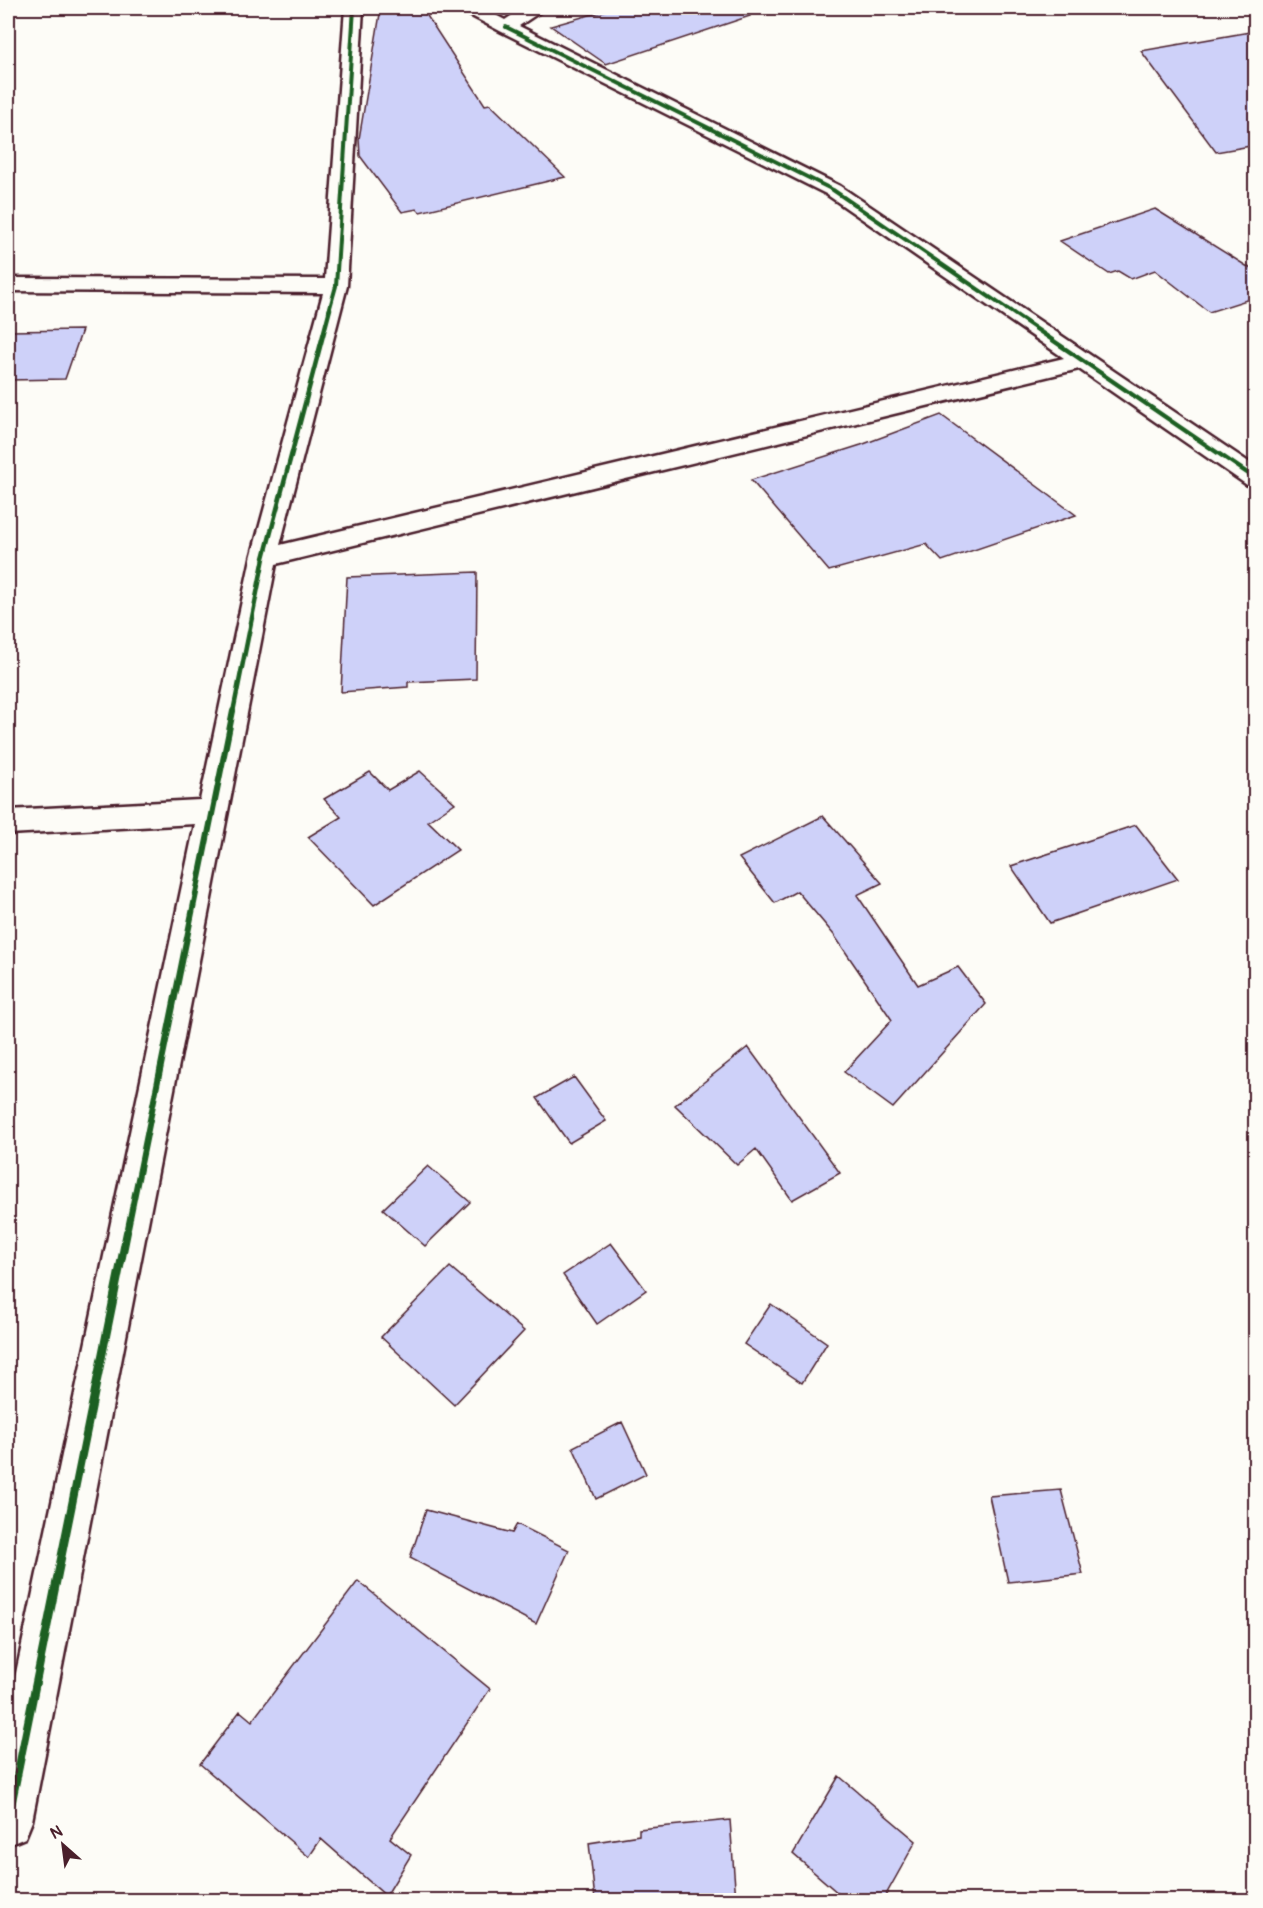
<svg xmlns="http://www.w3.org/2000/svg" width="1263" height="1908" font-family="Pangolin,sans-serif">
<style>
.building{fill:#ced1f9;stroke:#4a1f2b;stroke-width:1.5}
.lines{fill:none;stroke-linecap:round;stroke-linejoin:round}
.minor-casing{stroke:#4a1f2b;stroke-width:5}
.minor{fill:#fdfcf7;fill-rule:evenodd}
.cycleway-far3-casing{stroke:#fdfcf7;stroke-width:6}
.cycleway-far2-casing{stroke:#fdfcf7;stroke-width:8}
.cycleway-far1-casing{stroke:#fdfcf7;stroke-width:10}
.cycleway-casing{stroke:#fdfcf7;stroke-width:11}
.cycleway-far3{stroke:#1b5e20;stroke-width:4}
.cycleway-far2{stroke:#1b5e20;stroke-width:4.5}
.cycleway-far1{stroke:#1b5e20;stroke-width:6}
.cycleway{stroke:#1b5e20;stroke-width:8}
</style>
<rect width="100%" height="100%" fill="#fdfcf7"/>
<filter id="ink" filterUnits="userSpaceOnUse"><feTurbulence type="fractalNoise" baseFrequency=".0167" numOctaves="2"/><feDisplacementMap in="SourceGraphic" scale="12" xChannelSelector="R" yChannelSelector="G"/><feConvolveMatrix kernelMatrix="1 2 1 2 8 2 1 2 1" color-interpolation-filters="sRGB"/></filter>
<g filter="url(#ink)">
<path class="building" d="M381 8H422L485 105 490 104 565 177 420 212 417 209 402 212 360 156 359 139Z
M614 8H749L750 16 606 64 551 26Z
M1256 31V145L1216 152 1141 51Z
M1155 209 1256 272V297L1209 312 1155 270 1131 279 1118 271 1109 274 1060 241Z
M82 330 65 379 8 380V331Z
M941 415 1076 515 942 561 926 544 829 571 751 480 861 445Z
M477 572 476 679 408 682V687L341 692 347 577Z
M420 771 455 803 428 821 458 850 374 905 308 837 341 817 324 799 370 772 388 790Z
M823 816 882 883 857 895 918 985 958 967 986 1004 893 1108 844 1072 892 1020 834 935 797 891 775 903 739 858Z
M1136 825 1178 879 1050 923 1011 866Z
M748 1047 840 1173 792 1200 756 1149 737 1165 675 1105Z
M574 1077 606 1121 569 1143 537 1098Z
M428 1166 470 1202 425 1246 383 1209Z
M611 1243 646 1290 597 1324 563 1275Z
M450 1267 524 1331 454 1405 381 1337Z
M771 1304 827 1343 802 1383 744 1344Z
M622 1422 646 1474 596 1499 573 1447Z
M1061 1490 1083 1574 1008 1582 989 1496Z
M426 1510 512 1533 517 1524 569 1550 536 1624 410 1558Z
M358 1581 490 1689 390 1838 411 1855 386 1896 321 1839 309 1857 200 1764 240 1711 252 1721Z
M839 1776 916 1841 883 1900H846L793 1854Z
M730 1820 736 1900H595L589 1843 639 1835V1829Z"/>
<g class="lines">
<g class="minor-casing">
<path id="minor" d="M345 8H363L347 286 280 545 1064 358 826 194 500 31 464 12 462 8H482L505 20 523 8H542L540 12 519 26 840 186 1256 467V487L1247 485 1079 369 276 564 32 1821 25 1838 8 1845V1711L195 824 8 834V810L200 800 251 558 323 293 8 291V278L325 279Z"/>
</g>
<use href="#minor" class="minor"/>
<g class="cycleway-far3-casing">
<path id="cycleway-far3" d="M506 27 833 190 1010 311
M329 311 336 286 354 8"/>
</g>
<g class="cycleway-far2-casing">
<path id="cycleway-far2" d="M1007 309 1256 479
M233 712 264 558 330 309"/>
</g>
<g class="cycleway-far1-casing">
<path id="cycleway-far1" d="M127 1233 233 711"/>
</g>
<g class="cycleway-casing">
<path id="cycleway" d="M8 1821 127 1232"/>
</g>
<use href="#cycleway-far3" class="cycleway-far3"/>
<use href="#cycleway-far2" class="cycleway-far2"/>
<use href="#cycleway-far1" class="cycleway-far1"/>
<use href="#cycleway" class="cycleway"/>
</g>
</g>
<rect width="1263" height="1908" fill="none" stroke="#fdfcf7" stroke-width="30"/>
<rect x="15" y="15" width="1233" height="1878" fill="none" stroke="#4a1f2b" stroke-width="2" filter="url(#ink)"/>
<g transform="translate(63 1845) rotate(332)" stroke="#fdfcf7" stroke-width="4.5" paint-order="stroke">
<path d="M0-4.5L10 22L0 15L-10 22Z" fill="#4a1f2b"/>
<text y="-9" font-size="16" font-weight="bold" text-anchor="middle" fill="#4a1f2b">N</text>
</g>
</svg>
